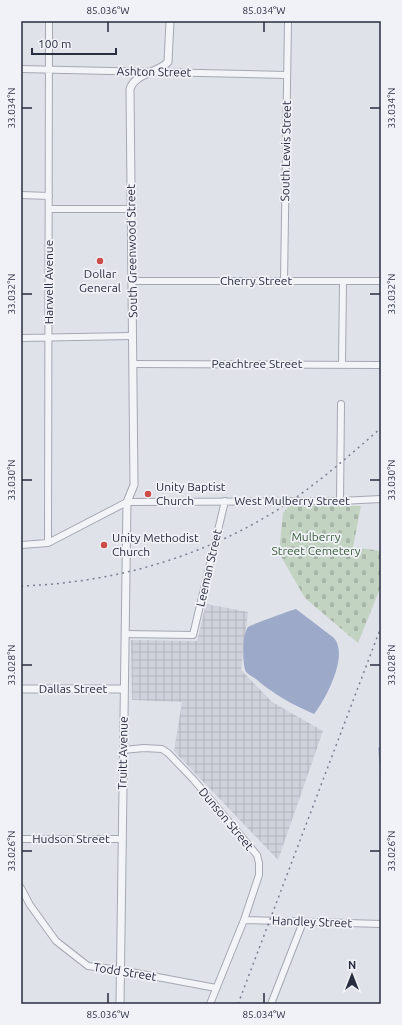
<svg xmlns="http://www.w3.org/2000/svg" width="402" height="1025" font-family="Ubuntu,sans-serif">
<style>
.industrial{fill:url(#industrial-grid)}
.cemetery{fill:url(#cemetery-stones)}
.water{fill:#9ca9c9}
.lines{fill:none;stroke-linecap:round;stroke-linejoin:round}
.stream{stroke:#9ca9c9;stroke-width:1.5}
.minor-casing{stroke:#a5a8b3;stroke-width:8}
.tertiary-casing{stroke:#a5a8b3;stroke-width:9}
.minor{stroke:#f3f4f7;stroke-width:6}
.tertiary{stroke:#f3f4f7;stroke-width:7}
.rail{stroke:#7a7f92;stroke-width:1.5;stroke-dasharray:2 4;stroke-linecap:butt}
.ticks{fill:none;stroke:#292d40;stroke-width:1.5}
.poi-dot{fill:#cc4c47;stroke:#f0f2f7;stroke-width:1.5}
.labels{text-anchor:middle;stroke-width:3.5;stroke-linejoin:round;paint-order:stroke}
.street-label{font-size:12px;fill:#292d40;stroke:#f0f2f7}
.poi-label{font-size:12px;fill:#292d40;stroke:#f0f2f7;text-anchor:start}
.park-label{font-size:12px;fill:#375c37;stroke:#f0f2f7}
.neatline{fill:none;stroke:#292d40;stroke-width:1.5}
.ticks-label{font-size:10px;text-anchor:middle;fill:#292d40}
</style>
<defs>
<pattern id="industrial-grid" width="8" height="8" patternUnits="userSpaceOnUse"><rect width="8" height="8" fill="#cfd1db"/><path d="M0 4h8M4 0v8" fill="none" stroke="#b2b4bd"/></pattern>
<pattern id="cemetery-stones" width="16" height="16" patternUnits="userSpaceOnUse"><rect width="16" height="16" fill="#c3d3c2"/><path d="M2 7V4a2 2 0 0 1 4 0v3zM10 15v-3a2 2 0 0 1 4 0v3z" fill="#a8b5a8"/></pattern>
</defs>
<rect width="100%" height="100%" fill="#e0e2e9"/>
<path class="industrial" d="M206 604 248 612 241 670 272 702 323 731 278 860 174 751 182 702 132 700 131 640 197 641Z"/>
<path class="cemetery" d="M289 506H361L353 547 381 551V586L358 643 305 598 279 553 283 513Z"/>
<path class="water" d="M296 609 334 638C349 655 326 699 314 714 293 705 273 694 256 679 253 677 249 675 246 672 242 664 242 634 248 627 250 625 292 610 296 609Z"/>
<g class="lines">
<path class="stream" d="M379 748 381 773"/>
<g class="minor-casing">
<path id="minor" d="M21 69 287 75
M21 195 49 196
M49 209H131
M132 281H381
M284 281 288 21
M21 338 132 336
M133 364 381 365
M342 364 343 281
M340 501 341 404
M48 543 49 21
M21 545 48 543 127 502 340 501 381 499
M125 634 193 635 225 501
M123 750 144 748 162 749 168 753 193 779 257 855 259 863V875L244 920 210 1004
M21 839H122
M21 888 30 905 56 941 88 966 120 970 216 988
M244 920 381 924
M271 1004 303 922"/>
</g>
<g class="tertiary-casing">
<path id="tertiary" d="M21 689H124
M120 1004 127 502 134 485 130 89C135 73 158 73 168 62L170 21"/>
</g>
<use href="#minor" class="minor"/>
<use href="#tertiary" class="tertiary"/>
<path class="rail" d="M21 586C113 583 204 557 282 507 317 484 349 456 381 428
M238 1004 381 627"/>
</g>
<path class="ticks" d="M108 22V32M264 22V32M22 108H32M370 108H380M22 294H32M370 294H380M22 480H32M370 480H380M22 665H32M370 665H380M22 851H32M370 851H380M108 993V1003M264 993V1003"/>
<g class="poi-dot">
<circle cx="100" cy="261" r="4"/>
<circle cx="148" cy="494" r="4"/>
<circle cx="104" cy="545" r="4"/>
</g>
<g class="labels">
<g class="street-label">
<text transform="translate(154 72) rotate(1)" y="4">Ashton Street</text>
<text transform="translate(286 151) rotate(-89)" y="4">South Lewis Street</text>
<text transform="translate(132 251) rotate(-91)" y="4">South Greenwood Street</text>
<text x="256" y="285">Cherry Street</text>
<text transform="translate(49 282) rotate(-90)" y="4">Harwell Avenue</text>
<text x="257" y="368">Peachtree Street</text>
<text x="292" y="505">West Mulberry Street</text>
<text transform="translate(209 568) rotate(-77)" y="4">Leeman Street</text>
<text x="73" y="693">Dallas Street</text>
<text transform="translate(123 753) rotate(-89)" y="4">Truitt Avenue</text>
<text transform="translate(226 819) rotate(50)" y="4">Dunson Street</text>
<text x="71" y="843">Hudson Street</text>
<text transform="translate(312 922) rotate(2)" y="4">Handley Street</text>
<text transform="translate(125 972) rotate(9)" y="4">Todd Street</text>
</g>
<g class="poi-label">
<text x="100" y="278" text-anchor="middle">Dollar<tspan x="100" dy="14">General</tspan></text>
<text x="156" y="491">Unity Baptist<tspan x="156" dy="14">Church</tspan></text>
<text x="112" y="542">Unity Methodist<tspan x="112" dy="14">Church</tspan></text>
</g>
<g class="park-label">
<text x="316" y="541">Mulberry<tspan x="316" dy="14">Street Cemetery</tspan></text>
</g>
</g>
<rect width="402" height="1025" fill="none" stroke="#f0f2f7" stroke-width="44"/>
<g transform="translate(352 975)" stroke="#f0f2f7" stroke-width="3" paint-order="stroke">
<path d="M0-3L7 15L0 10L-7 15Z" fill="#292d40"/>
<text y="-6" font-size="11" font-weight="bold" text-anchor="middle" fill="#292d40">N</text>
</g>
<path d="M32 48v6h84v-6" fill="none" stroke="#292d40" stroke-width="2"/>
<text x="38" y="48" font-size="12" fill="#292d40" stroke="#f0f2f7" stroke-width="3" paint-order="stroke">100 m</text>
<rect x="22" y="22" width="358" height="981" class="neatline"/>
<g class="ticks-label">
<text x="108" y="14">85.036°W</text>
<text x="264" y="14">85.034°W</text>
<text transform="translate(11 108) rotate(-90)" y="4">33.034°N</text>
<text transform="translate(391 108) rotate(-90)" y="4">33.034°N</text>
<text transform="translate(11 294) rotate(-90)" y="4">33.032°N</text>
<text transform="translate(391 294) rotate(-90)" y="4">33.032°N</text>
<text transform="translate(11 480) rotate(-90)" y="4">33.030°N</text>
<text transform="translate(391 480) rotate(-90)" y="4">33.030°N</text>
<text transform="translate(11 665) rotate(-90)" y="4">33.028°N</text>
<text transform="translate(391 665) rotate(-90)" y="4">33.028°N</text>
<text transform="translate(11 851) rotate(-90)" y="4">33.026°N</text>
<text transform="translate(391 851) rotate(-90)" y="4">33.026°N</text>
<text x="108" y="1018">85.036°W</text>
<text x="264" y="1018">85.034°W</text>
</g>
</svg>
